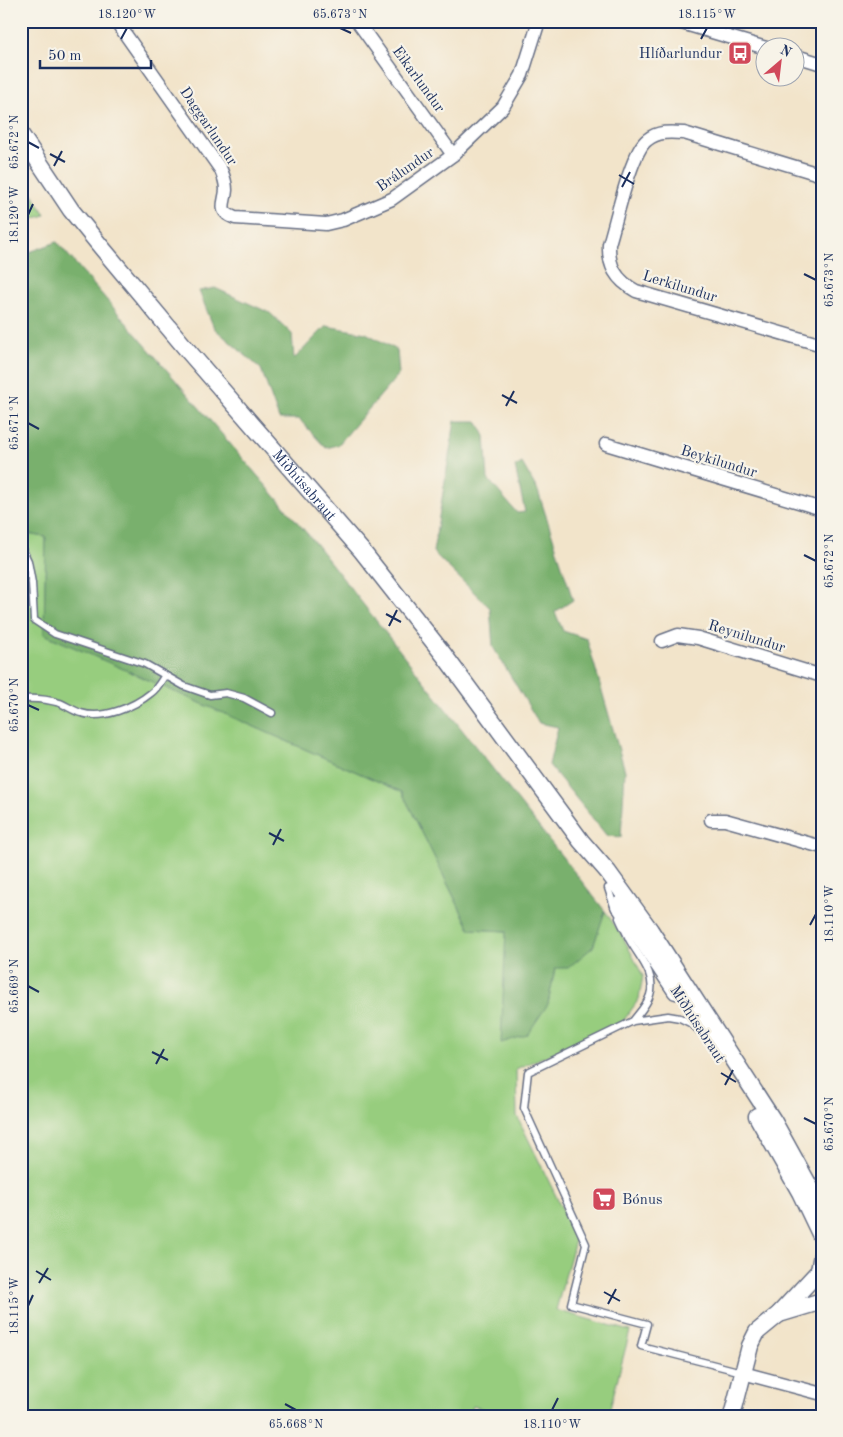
<svg xmlns="http://www.w3.org/2000/svg" width="843" height="1437" font-family="'Old Standard TT',serif">
<style>
.green{fill:#97cd7e;stroke:#597e6e}
.forest{fill:#79b06d;stroke:#4a7066}
.lines{fill:none;stroke-linecap:round;stroke-linejoin:round}
.service-casing{stroke:#666e84;stroke-width:9}
.minor-casing{stroke:#666e84;stroke-width:15}
.tertiary-casing{stroke:#666e84;stroke-width:19}
.service{stroke:#fff;stroke-width:6}
.minor{stroke:#fff;stroke-width:12}
.tertiary{stroke:#fff;stroke-width:16}
.ticks{fill:none;stroke:#1b2f5e;stroke-width:2}
.labels{text-anchor:middle;stroke-width:4.5;stroke-linejoin:round;paint-order:stroke}
.poi-label{font-size:15px;fill:#1b2f5e;stroke:#f7f3e8;text-anchor:end}
.street-label{font-size:15px;fill:#1b2f5e;stroke:#f7f3e8}
.neatline{fill:none;stroke:#1b2f5e;stroke-width:2}
.ticks-label{font-size:12px;text-anchor:middle;fill:#1b2f5e}
</style>
<rect width="100%" height="100%" fill="#f7f3e8"/>
<filter id="ink" filterUnits="userSpaceOnUse"><feTurbulence type="fractalNoise" baseFrequency=".02" numOctaves="2"/><feDisplacementMap in="SourceGraphic" scale="10" xChannelSelector="R" yChannelSelector="G"/><feConvolveMatrix kernelMatrix="1 2 1 2 8 2 1 2 1" color-interpolation-filters="sRGB"/></filter>
<filter id="wash" filterUnits="userSpaceOnUse"><feTurbulence type="fractalNoise" baseFrequency=".0096" numOctaves="4" result="noise"/><feDisplacementMap in="SourceGraphic" scale="20" xChannelSelector="R" yChannelSelector="G"/><feGaussianBlur stdDeviation="1.12" result="paint"/><feColorMatrix in="noise" values="0 0 0 0 0 0 0 0 0 0 0 0 0 0 0 0 0 1.4 0 .05"/><feComposite in="paint" operator="in"/></filter>
<g filter="url(#wash)">
<rect width="100%" height="100%" fill="#f2e4ca"/>
<path class="green" d="M21 174 45 215 21 223Z
M21 533 46 537 44 634 402 792 470 929 506 931 548 1004 555 968 593 947 605 911 624 939 643 976 639 999 622 1023 516 1069 517 1116 576 1237 556 1310 630 1331 608 1416H509L473 1406 470 1416H21Z"/>
<path class="forest" d="M57 242 311 538 605 911 593 947 568 968H555L548 1004 527 1035 501 1043 506 931 470 929 402 792 44 634 46 537 21 533V255Z
M215 288 270 313 292 334 294 359 326 326 366 333 397 350 399 374 338 445 326 448 299 419H279L261 369 214 328 199 291Z
M455 421H477L485 436 488 479 517 513 525 512 515 467 522 463 538 491 573 600 555 612 563 631 587 639 625 771 621 837 607 836 549 765 558 727 539 723 493 647 490 608 433 552Z"/>
</g>
<g filter="url(#ink)">
<g class="lines">
<g class="service-casing">
<path id="service" d="M21 546 28 561 32 583 34 620 55 634 145 664 184 686 210 695 226 693 244 698 272 713
M21 699C34 698 47 699 60 703 67 706 74 711 81 713 103 720 134 707 151 693 157 689 161 681 165 675
M608 888 615 909
M619 918C622 925 626 932 629 939 638 956 657 974 650 995 647 1005 639 1013 633 1021
M708 1039 692 1024 680 1018 668 1016 633 1021 528 1072 524 1108 586 1244 571 1304 647 1324 641 1346 742 1372"/>
</g>
<g class="minor-casing">
<path id="minor" d="M116 21 221 170C224 177 226 183 226 190 225 204 217 211 235 218L326 224 343 220 392 199 453 155 503 107 522 75 539 21
M357 21 453 155
M675 21 766 48
M796 56 822 64
M822 175 684 133C670 132 658 131 647 140 631 152 616 222 609 244 608 266 616 280 636 291L822 345
M606 444 822 509
M662 641 678 635 698 638 822 676
M711 820H725L822 847
M743 1373 822 1394"/>
</g>
<g class="tertiary-casing">
<g id="tertiary">
<path id="s1" d="M21 135 71 210 102 248 189 352 362 551 444 655 581 841 608 872 650 930 774 1122 811 1189 822 1203"/>
<path d="M619 905 676 991"/>
<path d="M757 1116 800 1192 822 1238"/>
<path d="M822 1255 819 1271 822 1281"/>
<path d="M779 1314 822 1301"/>
<path d="M732 1416 750 1346 757 1332 779 1314 819 1271"/>
</g>
</g>
<use href="#service" class="service"/>
<use href="#minor" class="minor"/>
<use href="#tertiary" class="tertiary"/>
</g>
</g>
<path class="ticks" d="M340 28 351 33M121 39 127 28M701 39 707 28M28 142 39 148M50 154 65 162M54 166 62 151M619 175 634 184M622 187 630 172M28 215 33 204M804 274 816 280M502 395 517 403M506 406 514 391M28 423 39 429M804 555 816 561M386 614 401 622M389 626 397 610M28 705 39 710M269 833 284 841M273 845 281 829M810 925 816 914M28 986 39 992M152 1052 168 1060M156 1064 164 1049M721 1073 736 1082M725 1085 733 1070M804 1118 816 1124M36 1271 51 1280M39 1283 48 1268M604 1292 620 1301M608 1304 616 1289M28 1306 33 1295M285 1404 296 1410M552 1410 558 1398"/>
<defs>
<g id="bus-square" transform="scale(1.25)"><rect x="-9" y="-9" width="18" height="18" rx="4" fill="#d1495b" stroke="#f7f3e8"/><path d="M-5-6H5V4H4V6H2V4H-2V6H-4V4H-5ZM-3.5-4V0h7V-4ZM-3.5 1.2v1.5H-2V1.2ZM2 1.2v1.5H3.5V1.2Z" fill="#fff"/></g>
<g id="supermarket-square" transform="scale(1.25)"><rect x="-9" y="-9" width="18" height="18" rx="4" fill="#d1495b" stroke="#f7f3e8"/><path d="M-6-5.5h2.5l.6 2H6L4.5 2H-2.5L-4.4-4H-6ZM-1.5 3.2a1.3 1.3 0 1 0 .1 0ZM3 3.2a1.3 1.3 0 1 0 .1 0Z" fill="#fff"/></g>
</defs>
<g fill-rule="evenodd">
<use href="#bus-square" x="740" y="53"/>
<use href="#supermarket-square" x="604" y="1199"/>
</g>
<g class="labels">
<g class="poi-label">
<text x="722" y="58">Hlíðarlundur</text>
<text x="622" y="1204" text-anchor="start">Bónus</text>
</g>
<g class="street-label">
<text transform="translate(419 79) rotate(54)" y="5">Eikarlundur</text>
<text transform="translate(209 126) rotate(56)" y="5">Daggarlundur</text>
<text transform="translate(405 169) rotate(-35)" y="5">Brálundur</text>
<text transform="translate(680 286) rotate(17)" y="5">Lerkilundur</text>
<text transform="translate(719 461) rotate(17)" y="5">Beykilundur</text>
<text dy="5" stroke="none"><textPath href="#s1" startOffset="451">Miðhúsabraut</textPath></text>
<text transform="translate(747 636) rotate(17)" y="5">Reynilundur</text>
<text transform="translate(698 1024) rotate(57)" y="5">Miðhúsabraut</text>
</g>
</g>
<rect width="843" height="1437" fill="none" stroke="#f7f3e8" stroke-width="55"/>
<g transform="translate(780 62) rotate(28)"><circle r="24" fill="#f7f3e8" stroke="#9fa5b1"/>
<path d="M0-4L9 19L0 12L-9 19Z" fill="#d1495b"/>
<text y="-8" font-size="14" font-weight="bold" text-anchor="middle" fill="#1b2f5e">N</text>
</g>
<path d="M40 60v8h111v-8" fill="none" stroke="#1b2f5e" stroke-width="2.5"/>
<text x="48" y="60" font-size="15" fill="#1b2f5e" stroke="#f7f3e8" stroke-width="4" paint-order="stroke">50 m</text>
<rect x="28" y="28" width="788" height="1382" class="neatline"/>
<g class="ticks-label">
<text x="127" y="18">18.120°W</text>
<text x="340" y="18">65.673°N</text>
<text x="707" y="18">18.115°W</text>
<text transform="translate(14 142) rotate(-90)" y="4">65.672°N</text>
<text transform="translate(14 215) rotate(-90)" y="4">18.120°W</text>
<text transform="translate(829 280) rotate(-90)" y="4">65.673°N</text>
<text transform="translate(14 423) rotate(-90)" y="4">65.671°N</text>
<text transform="translate(829 561) rotate(-90)" y="4">65.672°N</text>
<text transform="translate(14 705) rotate(-90)" y="4">65.670°N</text>
<text transform="translate(829 914) rotate(-90)" y="4">18.110°W</text>
<text transform="translate(14 986) rotate(-90)" y="4">65.669°N</text>
<text transform="translate(829 1124) rotate(-90)" y="4">65.670°N</text>
<text transform="translate(14 1306) rotate(-90)" y="4">18.115°W</text>
<text x="296" y="1428">65.668°N</text>
<text x="552" y="1428">18.110°W</text>
</g>
</svg>
